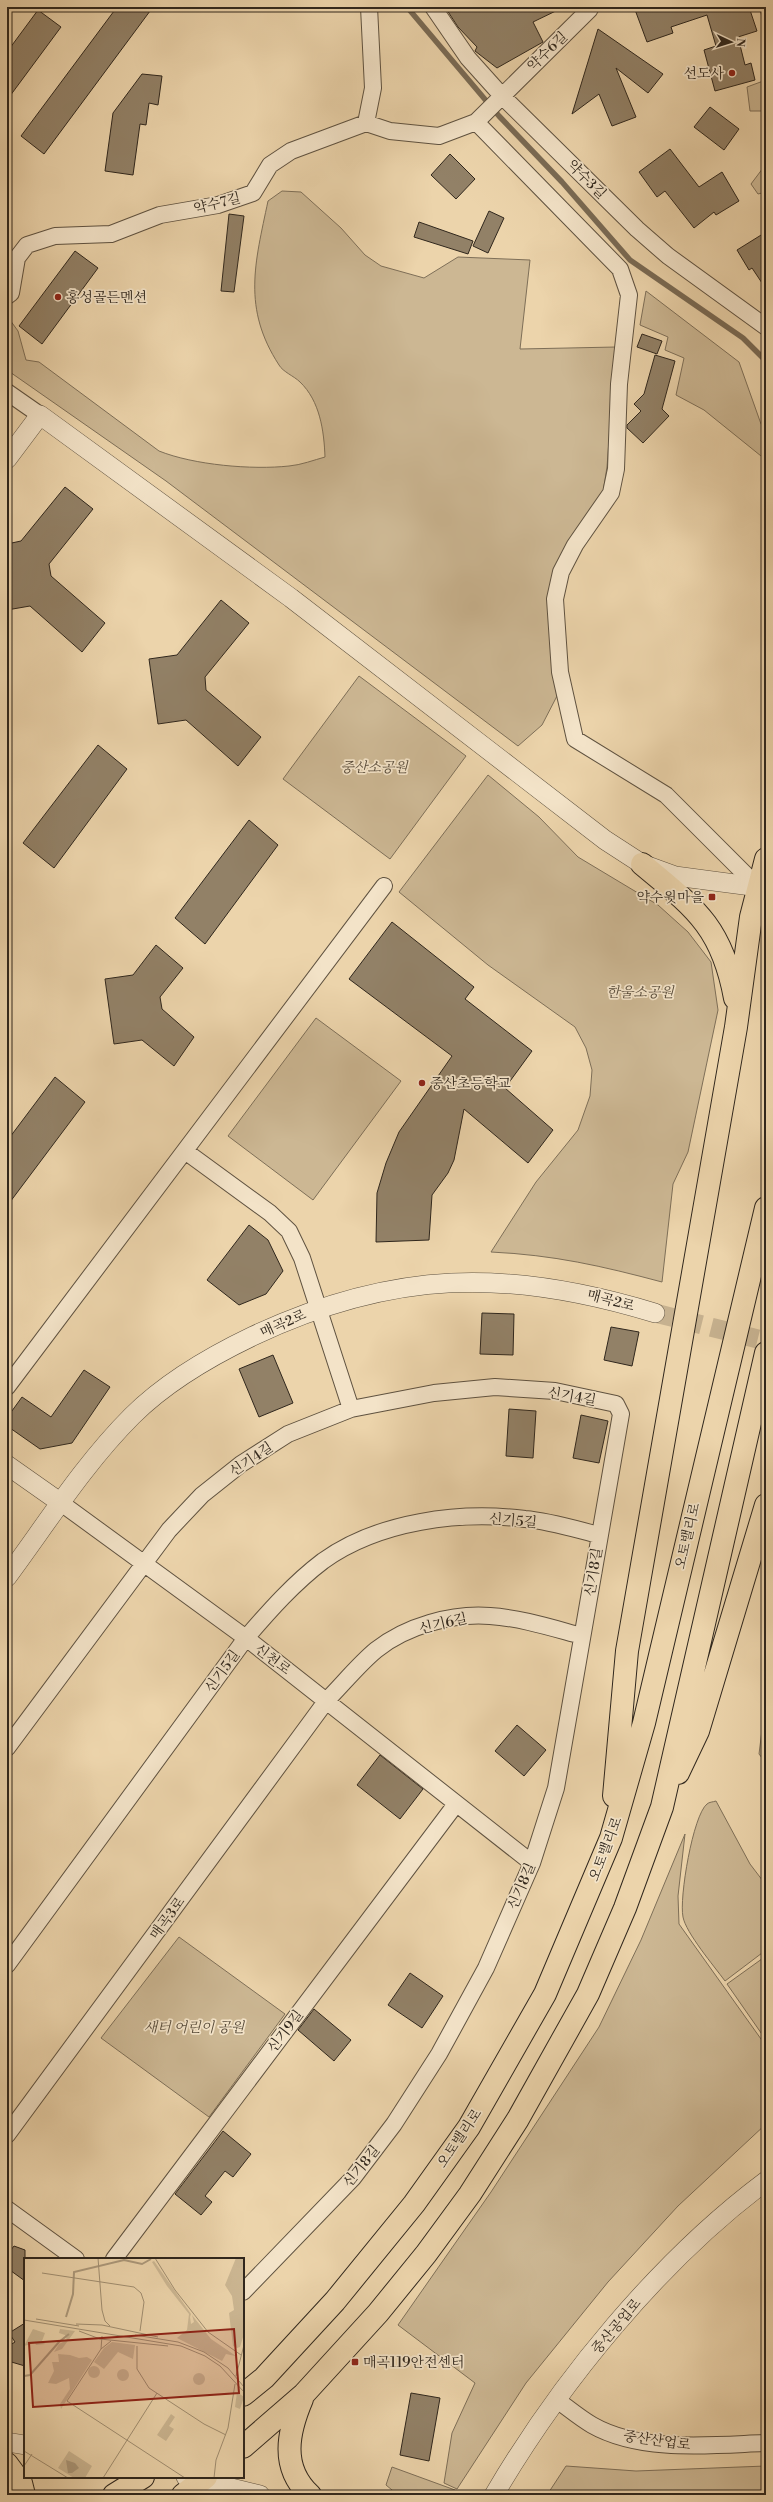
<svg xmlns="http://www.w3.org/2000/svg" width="773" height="2502" font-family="'Libre Bodoni','Noto Serif KR',serif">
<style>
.green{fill:#ccb793;stroke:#7e6f58}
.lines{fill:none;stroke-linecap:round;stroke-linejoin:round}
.stream{stroke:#7a6b55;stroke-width:5.5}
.building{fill:#928167;stroke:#30271d}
.tertiary-tunnel{stroke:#c6b18f;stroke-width:19;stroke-dasharray:19 10;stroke-linecap:butt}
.minor-casing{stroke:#5f5240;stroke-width:18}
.tertiary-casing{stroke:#5f5240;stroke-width:20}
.trunk-casing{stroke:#30271d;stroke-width:24}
.minor{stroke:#f3e3c8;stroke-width:16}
.tertiary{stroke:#f3e3c8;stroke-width:19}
.trunk{stroke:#ecd4ab;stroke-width:22}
.poi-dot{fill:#8f2418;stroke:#f3e3c8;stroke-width:1.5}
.labels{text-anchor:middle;stroke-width:3.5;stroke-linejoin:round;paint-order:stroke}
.street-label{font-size:14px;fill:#30271d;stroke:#f3e3c8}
.poi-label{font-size:14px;fill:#30271d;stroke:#f3e3c8;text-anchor:start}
.park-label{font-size:14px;font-style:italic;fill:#574b3a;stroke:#f3e3c8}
.inset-river{fill:none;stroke:#ac997b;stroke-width:2}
.inset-road{fill:none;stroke:#a18f72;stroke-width:1}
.view{fill:#8f2418;fill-opacity:0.15;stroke:#8f2418;stroke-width:2}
.inset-edge{fill:none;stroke:#30271d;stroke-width:2}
</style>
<rect width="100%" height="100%" fill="#ecd4ab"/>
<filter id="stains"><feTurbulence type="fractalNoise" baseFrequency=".005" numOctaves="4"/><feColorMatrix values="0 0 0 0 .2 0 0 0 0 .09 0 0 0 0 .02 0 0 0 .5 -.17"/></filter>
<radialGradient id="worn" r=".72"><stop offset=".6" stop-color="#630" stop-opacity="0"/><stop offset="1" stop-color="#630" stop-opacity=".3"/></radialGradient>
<path class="green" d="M759 7H766V30Z
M766 80V111H750L747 87Z
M766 164V192L758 194 751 184Z
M282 191 301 192 341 228 365 255 381 266 424 278 458 257 530 260 520 349 616 347 607 467 603 492 554 572 557 696 542 725 518 746 166 481 7 370V320H10L18 331 26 360 39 362 159 451C194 465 252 470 289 466 301 465 314 460 325 457 324 431 320 401 300 382 294 376 283 372 279 365 242 308 255 263 268 201Z
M646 291 739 362 761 424 766 430V460L704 410 676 395 684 358 665 350 668 337 640 325Z
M359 676 466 756 390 859 283 779Z
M488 775 539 817 578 857 658 905 688 932 711 962 718 1010 688 1152 673 1184 662 1282C602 1266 554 1255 491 1252L536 1182 578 1130 590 1096 592 1070 586 1048 575 1027 488 965 399 892Z
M316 1018 401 1081 313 1200 228 1136Z
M766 1727V1763L759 1754 762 1730Z
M716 1801 750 1864 766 1885V1950L725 1981C714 1966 686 1933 683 1917 679 1898 693 1815 707 1804 709 1802 713 1802 716 1801Z
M685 1834 678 1896 679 1924 766 2046V2124L678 2206 608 2282 526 2383 457 2489 444 2483 452 2433 475 2383 398 2325 491 2192 599 2027 641 1940Z
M179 1937 285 2014 209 2117 101 2038Z
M766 1956V2040L727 1984Z
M566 2466 636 2471 766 2466V2495H547Z
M392 2467 455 2490 450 2495H398L386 2485Z"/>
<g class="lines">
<path class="stream" d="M407 7 499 116 562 182 630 260 743 338 766 361"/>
</g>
<path class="building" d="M117 7H153L44 154 21 136Z
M445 7H564L533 22 543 42 497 68 475 51 477 47 458 27Z
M634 7H749L757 31 738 37 745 65 751 63 755 80 715 91 704 50 716 46 707 15 671 27 673 33 647 42Z
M38 10 61 27 7 100V52Z
M598 29 663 74 648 93 616 68 636 117 612 126 599 94 572 114Z
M142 74 162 76 158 105 149 103 146 125 140 124 133 175 105 171 113 113Z
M710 107 739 129 724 150 694 127Z
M670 149 699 187 722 172 739 201 716 215 714 212 694 228 665 191 657 197 639 172Z
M450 154 475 179 456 199 431 175Z
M489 211 504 218 488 253 473 246Z
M229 214 244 216 234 292 221 291Z
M419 222 473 241 468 254 414 237Z
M766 232V289L752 268 749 270 737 250Z
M75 251 98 268 42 344 19 326Z
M642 334 662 341 657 354 637 347Z
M655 355 675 361 662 409 669 416 643 443 627 428V425L641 411 634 404 644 394Z
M65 487 93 509 49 564 51 576 105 623 82 652 30 606 7 610V544L21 541Z
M221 600 249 623 205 677 206 690 261 737 238 766 186 720 158 724 149 659 177 655Z
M98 745 127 769 54 868 23 843Z
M249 820 278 845 205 944 175 918Z
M392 922 474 987 465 999 532 1051 505 1088 553 1130 528 1163 464 1109 454 1160 448 1173 432 1195 429 1240 376 1242 377 1193 386 1163 399 1132 452 1056 349 979Z
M156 945 183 968 160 997 162 1009 194 1037 174 1066 142 1040 114 1044 105 979 133 975Z
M55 1077 85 1102 7 1206V1141Z
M249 1225 268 1240 283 1271 266 1294 239 1305 207 1280Z
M482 1313 514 1314 513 1355 480 1354Z
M611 1327 639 1332 632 1366 604 1360Z
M273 1355 293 1403 259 1417 239 1369Z
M84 1370 110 1387 72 1443 40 1449 10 1428 9 1415 22 1397 51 1417Z
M509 1409 536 1411 533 1458 506 1456Z
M581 1415 608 1421 599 1463 573 1458Z
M517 1725 546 1750 524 1776 495 1751Z
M380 1755 423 1789 400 1819 357 1785Z
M410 1973 443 1996 422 2028 388 2005Z
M314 2009 351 2040 334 2061 298 2030Z
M223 2131 251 2154 233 2177 225 2171 205 2196 212 2202 201 2215 175 2194Z
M14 2246 25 2250V2281L7 2268V2255Z
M25 2323V2366L8 2361 7 2354V2347L15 2342 9 2333Z
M411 2393 440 2398 429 2461 400 2455Z"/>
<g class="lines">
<path class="tertiary-tunnel" d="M655 1313 766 1341"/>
<g class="minor-casing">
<path id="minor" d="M433 7 468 58 503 97 637 229 668 256 766 327
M476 122 620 269 629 295 619 384 616 469 611 493 575 545 561 572 555 599 560 672 575 739 666 795 758 887
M366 123 373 88 369 7
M7 296 11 293 17 258 27 245 55 236 111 234 160 215 218 205 253 193 270 165 291 151 366 123 390 131 439 136 476 122 590 9 588 7
M7 392 40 415
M185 1151 270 1213 289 1231 302 1258 351 1409
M7 1387 384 886
M61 1503 246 1638 532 1863
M7 1748 169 1530 202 1495 241 1464 288 1434 351 1409 434 1393 495 1387 555 1391 616 1404 621 1414 556 1788 532 1863 486 1968 439 2054 394 2124 353 2178 243 2292
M7 1965 246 1638C270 1610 294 1583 323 1561 379 1521 459 1511 525 1519 549 1521 575 1529 599 1535
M7 2135 327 1700C343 1684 358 1665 376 1650 406 1626 452 1613 490 1616 521 1618 552 1628 582 1636
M7 2209 76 2259
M114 2259 456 1804
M557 2400C568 2408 580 2418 592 2425 641 2453 712 2445 766 2443"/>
</g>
<g class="tertiary-casing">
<path id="tertiary" d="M7 459 40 415 291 598 605 840 642 864 675 876 766 888
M7 1465 61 1503
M7 1577C47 1523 84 1464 132 1416 166 1382 209 1357 253 1336 393 1270 508 1268 655 1313
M7 2442 25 2445
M186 2477 260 2495
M494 2495C561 2381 659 2261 766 2181"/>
</g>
<g class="trunk-casing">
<path id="trunk" d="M642 864C695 908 722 927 735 998
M678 1773 698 1731 766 1505
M614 1796 627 1651 736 1027 751 917 766 859
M243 2395 264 2378 335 2301 414 2204 469 2127 545 1994 611 1838 644 1723 766 1208
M302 2399C288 2432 280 2467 310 2495
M243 2447 304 2394 378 2313 426 2254 470 2194 518 2119 588 1994 625 1908 662 1807 766 1353
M7 2464 21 2483 24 2495
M114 2495 143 2477
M183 2495 206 2477"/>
</g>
<use href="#minor" class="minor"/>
<use href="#tertiary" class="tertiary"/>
<use href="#trunk" class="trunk"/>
</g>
<g class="poi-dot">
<circle cx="732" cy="73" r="4"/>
<circle cx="58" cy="297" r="4"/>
<rect x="708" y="893" width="8" height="8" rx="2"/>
<circle cx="422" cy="1083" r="4"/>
<rect x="351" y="2358" width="8" height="8" rx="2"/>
</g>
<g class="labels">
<g class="street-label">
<text transform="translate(547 51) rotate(-44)" y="5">약수6길</text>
<text transform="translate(587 179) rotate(45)" y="5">약수3길</text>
<text transform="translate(217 203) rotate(-14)" y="5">약수7길</text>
<text transform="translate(611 1300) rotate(15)" y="5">매곡2로</text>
<text transform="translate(283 1323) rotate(-24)" y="5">매곡2로</text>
<text transform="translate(572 1396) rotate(10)" y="5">신기4길</text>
<text transform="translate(251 1459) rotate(-34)" y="5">신기4길</text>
<text transform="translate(513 1520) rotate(5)" y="5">신기5길</text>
<text transform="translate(687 1536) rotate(-77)" y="5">오토밸리로</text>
<text transform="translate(593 1572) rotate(-81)" y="5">신기8길</text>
<text transform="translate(443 1623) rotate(-13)" y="5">신기6길</text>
<text transform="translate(273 1659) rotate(37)" y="5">신천로</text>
<text transform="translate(222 1671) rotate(-54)" y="5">신기5길</text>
<text transform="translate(605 1849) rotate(-69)" y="5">오토밸리로</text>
<text transform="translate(521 1886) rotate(-67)" y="5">신기8길</text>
<text transform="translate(167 1918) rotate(-54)" y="5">매곡3로</text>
<text transform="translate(285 2031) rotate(-53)" y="5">신기9길</text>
<text transform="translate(459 2138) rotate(-56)" y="5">오토밸리로</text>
<text transform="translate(361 2166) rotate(-51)" y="5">신기8길</text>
<text transform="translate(616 2326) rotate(-50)" y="5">중산공업로</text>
<text transform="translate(657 2440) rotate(8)" y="5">중산산업로</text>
</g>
<g class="poi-label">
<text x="724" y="78" text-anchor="end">선도사</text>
<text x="66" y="302">홍성골든멘션</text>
<text x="704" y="902" text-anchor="end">약수윗마을</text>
<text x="430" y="1088">중산초등학교</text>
<text x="363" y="2367">매곡119안전센터</text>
</g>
<g class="park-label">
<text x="374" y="772">중산소공원</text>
<text x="640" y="997">한울소공원</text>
<text x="194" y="2032">새터 어린이 공원</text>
</g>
</g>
<g transform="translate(24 2258)">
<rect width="220" height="220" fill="#ecd4ab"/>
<path d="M212 0H220V76L216 89 213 90 209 88 205 55 210 52 208 38 201 27ZM130 3 167 56 166 59 167 66 170 64 168 57 187 81 212 98 211 103V98L202 96 198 103 153 80 163 72 165 56 143 28 128 4ZM9 71 21 75 18 83 21 86 12 87 11 85 0 88ZM36 71 51 73 38 91 30 94 35 86 43 82 41 77 35 75ZM88 84 111 87 109 101 94 94 80 111 70 104 80 90ZM34 96 46 97 55 100 63 99 68 102 37 151 36 146 46 131 45 120 32 126 24 125 30 113 28 104H35ZM64 114a6 6 0 1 1 12 0a6 6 0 1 1-12 0ZM93 117a6 6 0 1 1 12 0a6 6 0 1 1-12 0ZM169 121a6 6 0 1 1 12 0a6 6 0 1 1-12 0ZM213 134 220 139 216 151 211 149ZM147 156 151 159 145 168 150 171 142 183 133 177ZM45 193 68 208 61 220H50L34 210Z" fill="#ccb793"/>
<path d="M42 202 51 205 55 210 48 215H44Z" fill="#ac997b"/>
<path class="inset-river" d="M42 59 49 36 50 14 100 2 118 6 127 1M0 118 6 117 35 84 45 76"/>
<path class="inset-road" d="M74 0 78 52M131 0 151 32 184 74 217 97M18 15 110 29 117 35 120 44 116 73M78 52 81 63 86 68M12 61 55 68M0 62 157 88 181 98 196 108 220 134M52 66 78 67 134 79M55 73 76 81 144 88M111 77 154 84 180 94 204 110 220 129M78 78 77 91 43 143 161 220M113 88V111L125 130 180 166 202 177M77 91 87 83M212 118 220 87M0 193 44 220M0 208 8 196M79 220 133 135M190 220 192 202 204 170 211 126"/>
<path class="view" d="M210 71 215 135 9 149 5 85Z"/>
<rect width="220" height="220" class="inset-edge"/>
</g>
<rect width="773" height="2502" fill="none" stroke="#ecd4ab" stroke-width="24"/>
<rect x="8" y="8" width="757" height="2486" fill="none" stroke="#30271d" stroke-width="2"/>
<rect x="12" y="12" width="749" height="2478" fill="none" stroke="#30271d"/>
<g transform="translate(731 42) rotate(94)" stroke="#f3e3c8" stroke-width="3" paint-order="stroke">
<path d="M0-3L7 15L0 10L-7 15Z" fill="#30271d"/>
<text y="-6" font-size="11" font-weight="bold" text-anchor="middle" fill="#30271d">N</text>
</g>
<rect width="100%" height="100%" filter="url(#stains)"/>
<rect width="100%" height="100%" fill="url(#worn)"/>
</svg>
